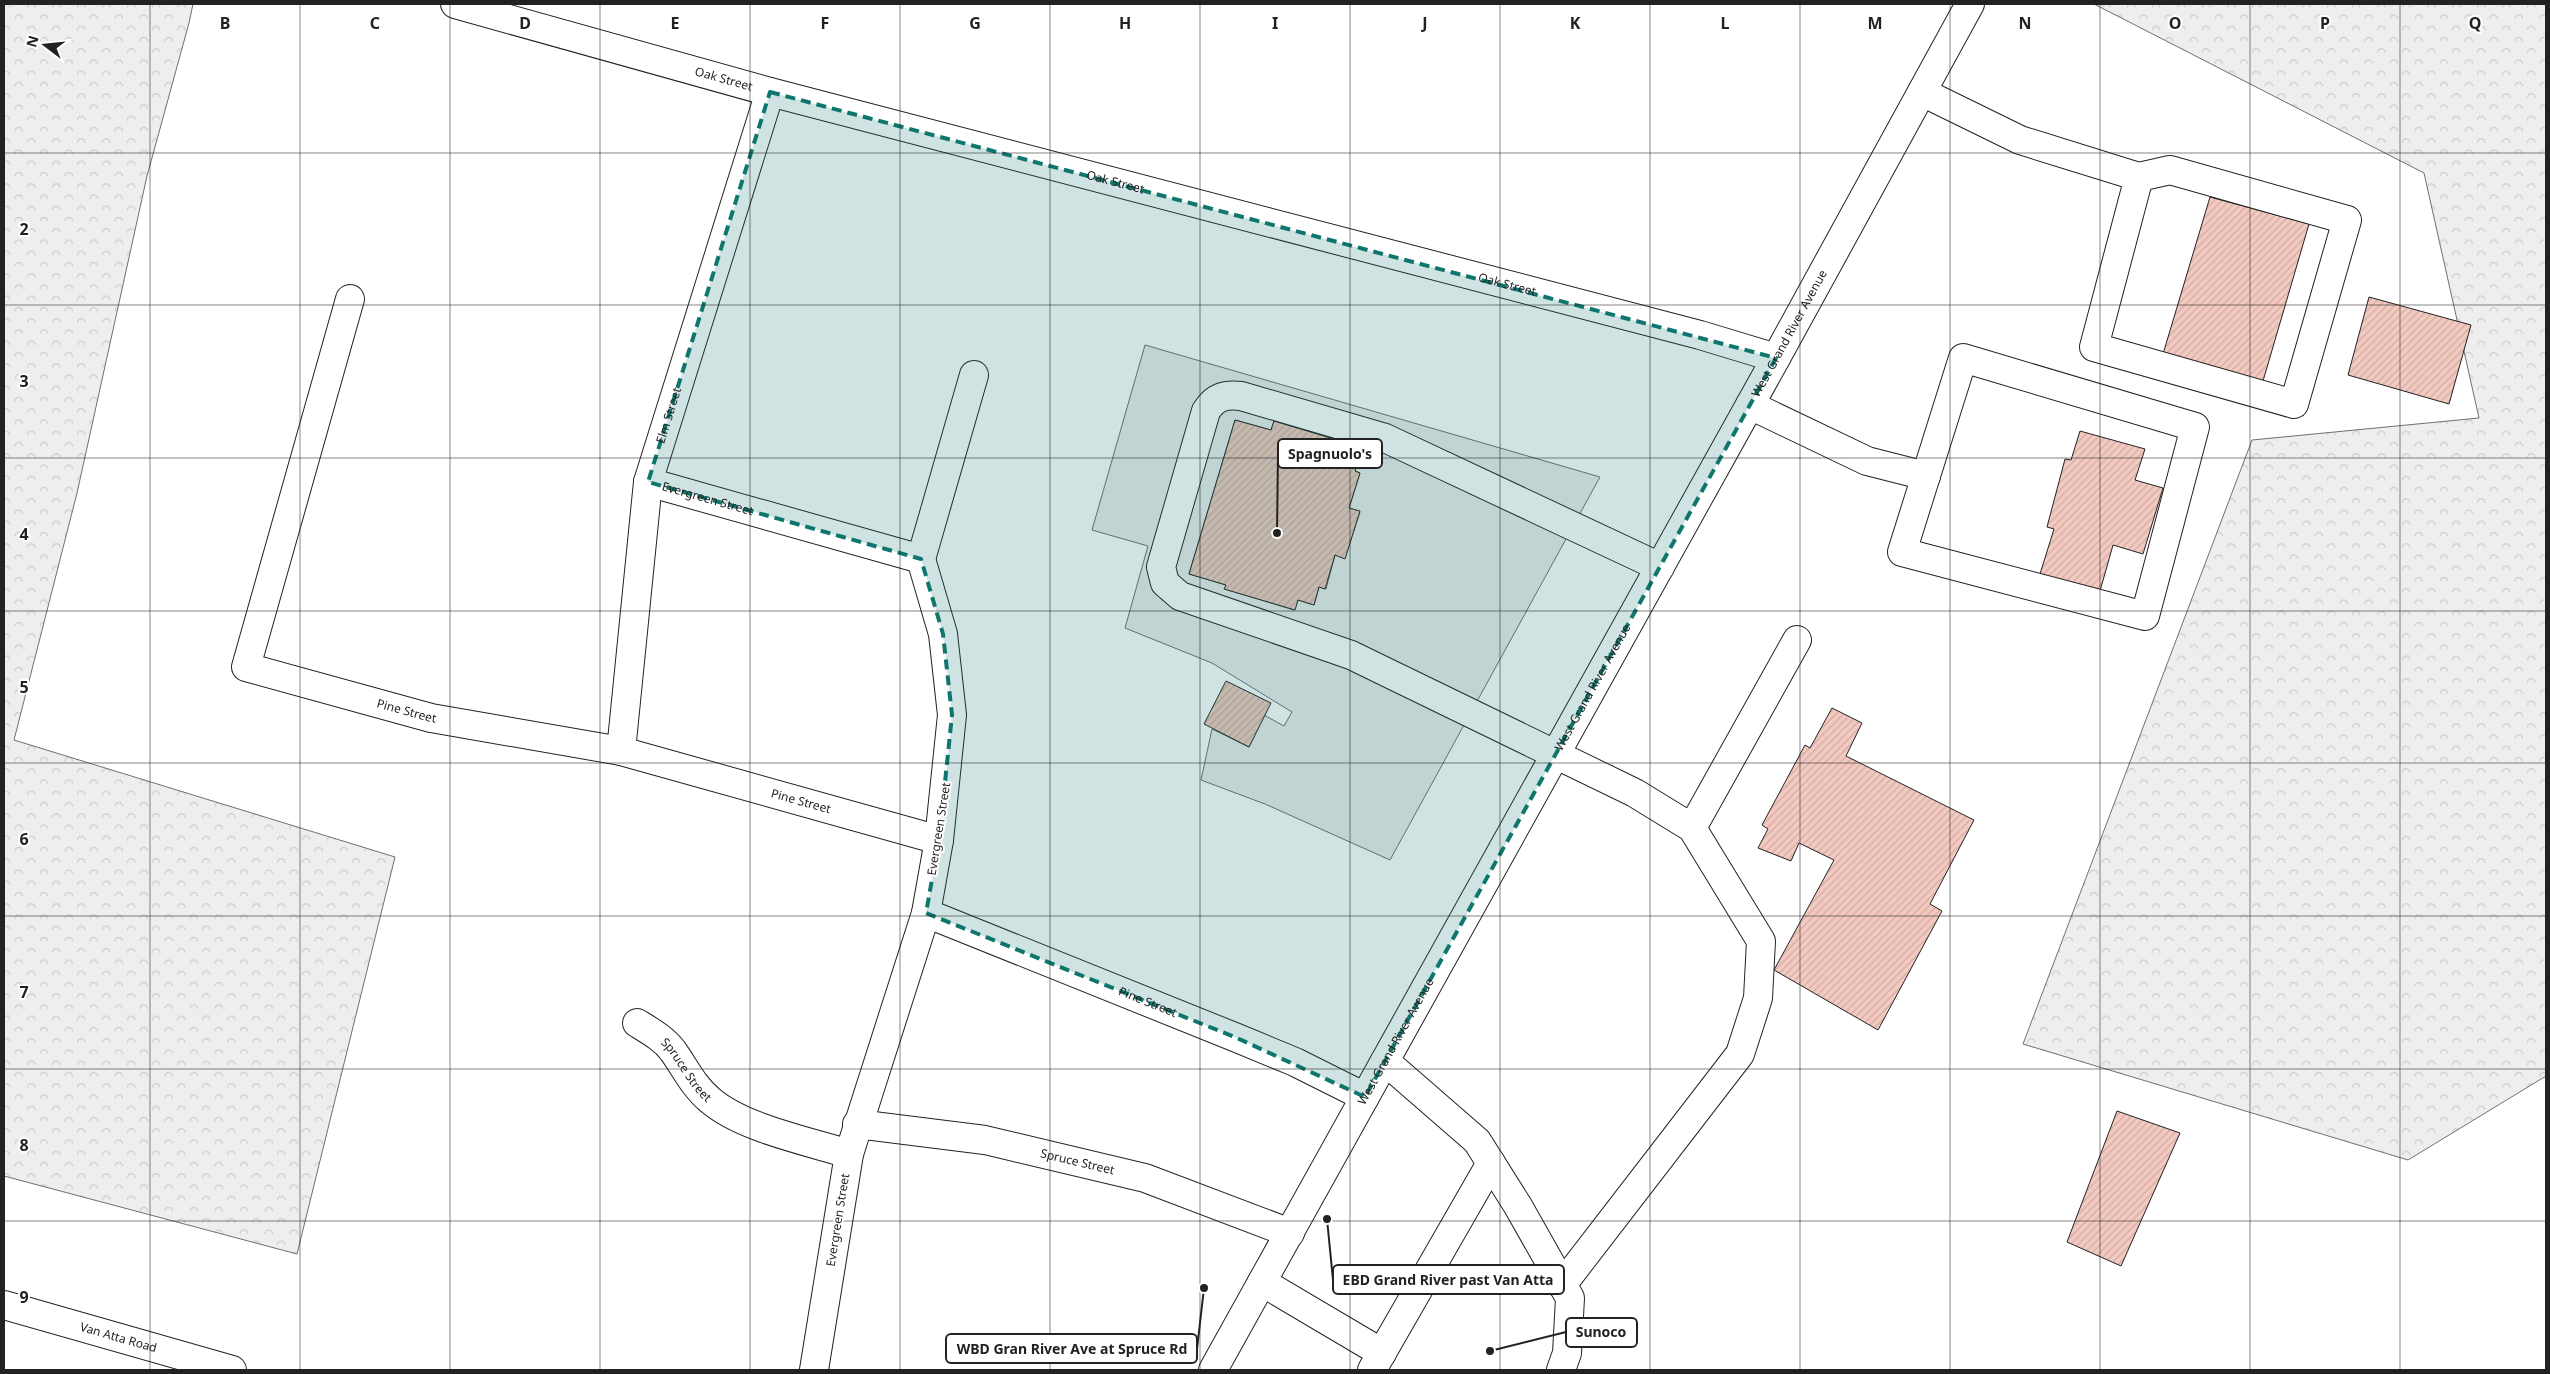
<svg xmlns="http://www.w3.org/2000/svg" width="2550" height="1374" font-family="'Noto Sans',sans-serif">
<style>
.forest{fill:url(#forest-crowns);stroke:#6f6f6f}
.parking{fill:#ededed;stroke:#6f6f6f;fill-rule:evenodd}
.building{fill:url(#building-hatch);stroke:#222}
.lines{fill:none;stroke-linecap:round;stroke-linejoin:round}
.minor-casing{stroke:#222;stroke-width:30}
.major-casing{stroke:#222;stroke-width:30}
.minor{stroke:#fff;stroke-width:28}
.major{stroke:#fff;stroke-width:28}
.marked{fill:#0f766e;fill-opacity:0.2;stroke:#0f766e;stroke-width:4;stroke-dasharray:10 6;stroke-linejoin:round}
.grid{fill:none;stroke:#222;stroke-width:1;stroke-opacity:0.55}
.labels{text-anchor:middle;stroke-width:4;stroke-linejoin:round;paint-order:stroke}
.street-label{font-size:12px;fill:#222;stroke:#fff}
.grid-label{font-size:16px;text-anchor:middle;font-weight:bold;fill:#222;stroke:#fff;stroke-width:4;stroke-linejoin:round;paint-order:stroke}
.leader{fill:none;stroke:#222;stroke-width:2}
.callout-dot{fill:#222;stroke:#fff;stroke-width:2}
.callout{fill:#fff;stroke:#222;stroke-width:2}
.callout-label{font-size:14px;text-anchor:middle;font-weight:bold;fill:#222}
</style>
<defs>
<pattern id="forest-crowns" width="20" height="18" patternUnits="userSpaceOnUse" patternTransform="scale(1.25)"><rect width="20" height="18" fill="#eee"/><path d="M2 6a3 3 0 1 1 6 0M12 15a3 3 0 1 1 6 0" fill="none" stroke="#ccc"/></pattern>
<pattern id="building-hatch" width="6" height="6" patternUnits="userSpaceOnUse" patternTransform="scale(1.25)"><rect width="6" height="6" fill="#f3c9c0"/><path d="M-1 1l2-2M0 6l6-6M5 7l2-2" fill="none" stroke="#d0aca5"/></pattern>
</defs>
<rect width="100%" height="100%" fill="#fff"/>
<path class="forest" d="M4 4H193L189 23 147 176 77 493 14 740 395 857 297 1254 4 1176Z
M2094 4H2546V1076L2408 1160 2023 1044 2252 440 2479 418 2424 173Z"/>
<path class="parking" d="M1145 345 1600 477 1390 860 1265 804 1201 780 1212 729 1249 747 1264 715 1284 726 1292 712 1212 663 1125 628 1148 546 1092 530ZM1235 420 1271 430 1274 421 1343 442 1342 447 1360 453 1355 471 1360 473 1349 508 1360 512 1345 558 1335 555 1326 589 1319 587 1314 605 1298 600 1294 610 1225 589 1226 585 1189 574Z"/>
<path class="building" d="M2210 197 2309 224 2263 381 2163 354Z
M2369 297 2471 325 2449 404 2348 375Z
M1235 420 1271 430 1274 421 1344 442 1342 447 1360 453 1355 471 1360 473 1349 508 1360 511 1345 559 1335 555 1325 589 1319 587 1314 605 1298 600 1295 610 1224 589 1226 585 1189 574Z
M2080 431 2145 449 2135 480 2163 488 2143 554 2113 545 2100 591 2040 574 2054 529 2047 527 2065 459 2071 460Z
M1226 681 1271 703 1249 747 1204 724Z
M1832 708 1862 723 1846 756 1974 820 1930 904 1942 911 1878 1030 1774 970 1834 860 1799 843 1791 861 1758 848 1768 829 1762 825 1805 745 1810 748Z
M2117 1111 2180 1133 2121 1266 2067 1242Z"/>
<g class="lines">
<g class="minor-casing">
<g id="minor">
<path id="s1" d="M455 4 770 92 1700 335 1776 358"/>
<path d="M1922 92 2020 140 2139 177 2094 347 2294 404 2347 220 2170 170 2139 177"/>
<path id="s2" d="M350 299 246 667 431 718 621 751 939 840"/>
<path d="M1963 358 2195 427 2145 616 1902 552Z"/>
<path d="M1750 405 1867 461 1926 476"/>
<path id="s3" d="M648 482 921 559 943 634 952 715 939 840 926 913 849 1154 814 1370"/>
<path d="M921 559 974 375"/>
<path id="s4" d="M621 751 648 482 770 92"/>
<path d="M1692 828 1797 640"/>
<path id="s5" d="M926 913 1237 1038 1295 1062 1365 1097"/>
<path id="s6" d="M637 1023C650 1031 664 1039 673 1051 685 1068 694 1087 710 1100 742 1128 808 1141 849 1154"/>
<path d="M1385 1061 1477 1141 1518 1206 1570 1298 1567 1353 1561 1370"/>
<path id="s7" d="M857 1124 985 1140 1145 1178 1290 1233"/>
<path d="M1262 1282 1382 1353"/>
<path d="M1562 1285 1740 1054 1758 998 1761 941 1692 828 1635 793 1351 655 1180 596 1165 583 1161 567 1206 411C1215 397 1225 394 1241 396L1385 438 1660 567"/>
<path id="s8" d="M4 1305 232 1370"/>
<path d="M1372 1370 1491 1163"/>
</g>
</g>
<g class="major-casing">
<g id="major">
<path id="s9" d="M1213 1370 1776 358 1970 4"/>
</g>
</g>
<use href="#minor" class="minor"/>
<use href="#major" class="major"/>
</g>
<path class="marked" d="M770 92 1776 358 1365 1097 1237 1038 926 913 939 840 952 715 943 634 921 559 648 482Z"/>
<path class="grid" d="M150 4V1370M300 4V1370M450 4V1370M600 4V1370M750 4V1370M900 4V1370M1050 4V1370M1200 4V1370M1350 4V1370M1500 4V1370M1650 4V1370M1800 4V1370M1950 4V1370M2100 4V1370M2250 4V1370M2400 4V1370M4 153H2546M4 305H2546M4 458H2546M4 611H2546M4 763H2546M4 916H2546M4 1069H2546M4 1221H2546"/>
<g class="labels">
<g class="street-label">
<text dy="4" stroke="none"><textPath href="#s1" startOffset="279">Oak Street</textPath></text>
<text dy="4" stroke="none"><textPath href="#s1" startOffset="684">Oak Street</textPath></text>
<text dy="4" stroke="none"><textPath href="#s1" startOffset="1089">Oak Street</textPath></text>
<text dy="4" stroke="none"><textPath href="#s9" startOffset="1186">West Grand River Avenue</textPath></text>
<text dy="4" stroke="none"><textPath href="#s4" startOffset="340">Elm Street</textPath></text>
<text dy="4" stroke="none"><textPath href="#s3" startOffset="62">Evergreen Street</textPath></text>
<text dy="4" stroke="none"><textPath href="#s9" startOffset="781">West Grand River Avenue</textPath></text>
<text dy="4" stroke="none"><textPath href="#s2" startOffset="549">Pine Street</textPath></text>
<text dy="4" stroke="none"><textPath href="#s2" startOffset="954">Pine Street</textPath></text>
<text transform="translate(939 829) rotate(-81)" y="4">Evergreen Street</text>
<text dy="4" stroke="none"><textPath href="#s5" startOffset="239">Pine Street</textPath></text>
<text dy="4" stroke="none"><textPath href="#s9" startOffset="376">West Grand River Avenue</textPath></text>
<text dy="4" stroke="none"><textPath href="#s6" startOffset="69">Spruce Street</textPath></text>
<text dy="4" stroke="none"><textPath href="#s7" startOffset="224">Spruce Street</textPath></text>
<text transform="translate(838 1220) rotate(-81)" y="4">Evergreen Street</text>
<text dy="4" stroke="none"><textPath href="#s8" startOffset="119">Van Atta Road</textPath></text>
</g>
</g>
<g class="grid-label">
<text x="225" y="29">B</text>
<text x="375" y="29">C</text>
<text x="525" y="29">D</text>
<text x="675" y="29">E</text>
<text x="825" y="29">F</text>
<text x="975" y="29">G</text>
<text x="1125" y="29">H</text>
<text x="1275" y="29">I</text>
<text x="1425" y="29">J</text>
<text x="1575" y="29">K</text>
<text x="1725" y="29">L</text>
<text x="1875" y="29">M</text>
<text x="2025" y="29">N</text>
<text x="2175" y="29">O</text>
<text x="2325" y="29">P</text>
<text x="2475" y="29">Q</text>
<text x="24" y="235">2</text>
<text x="24" y="387">3</text>
<text x="24" y="540">4</text>
<text x="24" y="693">5</text>
<text x="24" y="845">6</text>
<text x="24" y="998">7</text>
<text x="24" y="1151">8</text>
<text x="24" y="1303">9</text>
</g>
<path class="leader" d="M1277 533L1278 454M1327 1219L1333 1280M1490 1351L1566 1332M1204 1288L1197 1349"/>
<g class="callout-dot">
<circle cx="1277" cy="533" r="5"/>
<circle cx="1327" cy="1219" r="5"/>
<circle cx="1490" cy="1351" r="5"/>
<circle cx="1204" cy="1288" r="5"/>
</g>
<g class="callout">
<rect x="1278" y="439" width="104" height="29" rx="5"/>
<rect x="1333" y="1265" width="231" height="29" rx="5"/>
<rect x="1566" y="1318" width="71" height="29" rx="5"/>
<rect x="946" y="1334" width="251" height="29" rx="5"/>
</g>
<g class="callout-label">
<text x="1330" y="459">Spagnuolo's</text>
<text x="1448" y="1285">EBD Grand River past Van Atta</text>
<text x="1601" y="1337">Sunoco</text>
<text x="1072" y="1354">WBD Gran River Ave at Spruce Rd</text>
</g>
<rect width="2550" height="1374" fill="none" stroke="#222222" stroke-width="10"/>
<g transform="translate(45 45) rotate(286)" stroke="#ffffff" stroke-width="4" paint-order="stroke">
<path d="M0-4L9 19L0 12L-9 19Z" fill="#222222"/>
<text y="-8" font-size="14" font-weight="bold" text-anchor="middle" fill="#222222">N</text>
</g>
</svg>
